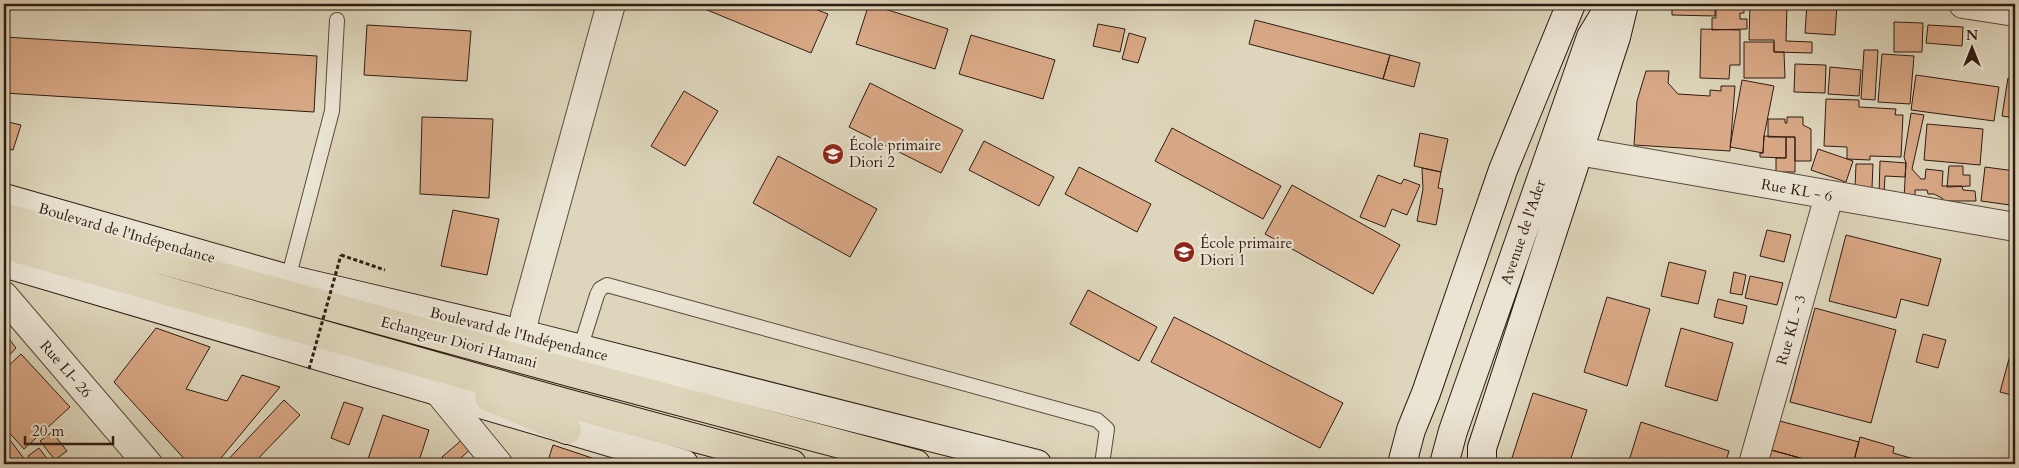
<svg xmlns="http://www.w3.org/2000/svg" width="2019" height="468" font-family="Cardo,serif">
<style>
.building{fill:#d9a886;stroke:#2f1c12}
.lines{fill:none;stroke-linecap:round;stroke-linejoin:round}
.lane-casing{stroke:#5b4a3c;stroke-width:16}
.street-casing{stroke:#5b4a3c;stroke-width:30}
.secondary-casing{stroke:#2f1c12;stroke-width:30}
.primary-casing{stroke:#2f1c12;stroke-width:30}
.path{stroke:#2f1c12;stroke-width:3;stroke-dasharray:4 2.5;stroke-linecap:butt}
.lane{stroke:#eae4d3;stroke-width:14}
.street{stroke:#eae4d3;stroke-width:28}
.secondary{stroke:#eae4d3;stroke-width:28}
.primary{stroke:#ded6bc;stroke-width:28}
.path-bridge{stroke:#2f1c12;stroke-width:3;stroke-dasharray:4 2.5;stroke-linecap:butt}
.labels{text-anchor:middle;stroke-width:4.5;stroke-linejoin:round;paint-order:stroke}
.poi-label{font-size:15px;fill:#2f1c12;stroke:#eae4d3;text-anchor:start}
.street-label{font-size:15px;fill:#2f1c12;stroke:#eae4d3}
</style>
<rect width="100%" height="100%" fill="#ded6bc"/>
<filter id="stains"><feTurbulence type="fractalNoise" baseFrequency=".004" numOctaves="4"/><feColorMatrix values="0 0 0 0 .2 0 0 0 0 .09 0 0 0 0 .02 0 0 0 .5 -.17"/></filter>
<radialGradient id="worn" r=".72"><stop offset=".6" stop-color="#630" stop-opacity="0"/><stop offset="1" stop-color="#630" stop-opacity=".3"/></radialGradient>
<path class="building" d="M4 4H9L8 18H4Z
M701 4H802L828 14 811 53 700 7Z
M869 4 948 29 935 69 856 44Z
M1672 4H1715V16L1672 15Z
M1725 4H1744V13H1740V19H1747V29L1712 30V18H1716V7H1725Z
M1750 4 1787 5 1786 41 1812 42V53L1774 52V40H1749Z
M1807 4H1837L1835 35 1805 33Z
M1255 20 1390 55 1383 79 1249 44Z
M1894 22 1923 23 1922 52H1894Z
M1098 24 1125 29 1120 52 1093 46Z
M367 25 471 31 467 81 364 75Z
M1928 25 1963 27 1962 46 1926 43Z
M1701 29 1740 30V65H1730L1729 79 1700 78Z
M1129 33 1146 38 1138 63 1122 59Z
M971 35 1055 60 1043 99 959 74Z
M4 37 317 56 314 112 4 93Z
M1744 42H1774V52H1784L1785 78H1744Z
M1864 50H1878L1875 100 1861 99Z
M1882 54 1914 56 1910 104 1878 102Z
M1390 55 1420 63 1414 87 1383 79Z
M2013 56 2015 57V74L2010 73Z
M1795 64 1826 65 1825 93 1794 92Z
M1830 67 1861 70 1859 96 1828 94Z
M1646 71H1669L1668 83 1678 94 1710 96V90L1721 91V86H1735L1730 151 1634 145 1637 101Z
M1916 75 1999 87 1994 121 1911 110Z
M2008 78 2015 79V118L2002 116Z
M1742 80 1774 86 1764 136 1763 153 1730 147Z
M870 83 963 130 941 173 849 127Z
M684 91 718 111 685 166 651 146Z
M1826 99 1859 100V107L1896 109 1895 115H1903L1901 157 1870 156V160L1847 159V147L1824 146Z
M1911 113 1924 115 1912 169 1921 179H1925L1926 169 1943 171 1942 186H1962L1963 190 1975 191 1976 201H1944L1942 198 1934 194H1928L1927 190H1915V197L1904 198 1906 163 1904 157Z
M422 117 493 119 489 198 420 194Z
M1787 117H1803V125L1811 129V161H1795V137H1768V119H1785V123H1787Z
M4 121 21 125 13 150 4 148Z
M1927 124 1983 129 1980 165 1924 160Z
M1172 128 1281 186 1263 219 1155 161Z
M1420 133 1448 139 1441 172 1414 166Z
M1764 136 1786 137V158L1760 157V153H1763Z
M1786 137H1795V172H1776V158H1786Z
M984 141 1054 177 1039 206 969 170Z
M1818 149 1853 161 1846 182 1811 170Z
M778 156 877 209 850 257 753 203Z
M1880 161 1906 163 1905 177 1885 176 1884 193H1879Z
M1856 164H1873L1872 188H1855Z
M1949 166H1963V175H1970V186L1947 187Z
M1079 167 1151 204 1137 232 1065 194Z
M1985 167 2015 171 2010 205 1981 201Z
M1422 168 1441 172 1438 188 1443 189 1436 225 1417 221 1423 189Z
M1378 175 1401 184 1404 179 1420 185 1407 215 1392 209 1385 227 1360 217Z
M1292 185 1400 245 1373 294 1265 234Z
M453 210 499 219 487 275 441 266Z
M1767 230 1791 235 1784 262 1760 256Z
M1846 235 1941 259 1928 306 1901 299 1896 318 1829 301Z
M1669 262 1706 271 1698 304 1661 296Z
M1734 272 1746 275 1742 295 1730 293Z
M1750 276 1783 283 1777 305 1745 298Z
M1088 290 1157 327 1139 361 1070 324Z
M1607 297 1650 309 1627 386 1584 372Z
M1718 299 1747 306 1743 324 1714 317Z
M1815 308 1896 330 1871 423 1790 402Z
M1174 317 1343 403 1320 448 1151 362Z
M156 328 210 347 186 389 227 401 242 375 280 387 216 464H189L114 382Z
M1681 328 1733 343 1717 401 1665 386Z
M4 332 16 348 4 361Z
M1923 334 1946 340 1938 368 1916 362Z
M2015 337V396L2000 392Z
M21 354 70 407 24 449 4 427V370Z
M1533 393 1587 410 1569 464H1510Z
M284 400 300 415 253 464H224Z
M344 402 363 408 349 445 331 438Z
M383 415 429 430 418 464H384L368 459Z
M1772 419 1859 442 1853 464H1822L1764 448Z
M1641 422 1729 451 1725 464H1628Z
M4 432 28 464H4Z
M52 432 67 451 55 460 40 441Z
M1860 437 1894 447 1893 453 1932 464H1853Z
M464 438 472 448 454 464H448L442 457Z
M553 445 607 463V464H547Z
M39 448 51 464H34L28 456Z
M1764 448 1822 464H1759Z"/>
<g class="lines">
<g class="lane-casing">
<path id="lane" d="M288 279 332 111 337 20
M580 349 597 295 600 289 607 285 1097 420 1107 429 1102 464"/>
</g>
<g class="street-casing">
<path id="street" d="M1963 4 2015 12
M1578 151 2015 227
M4 296 148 464
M522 334 525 316 611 4
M438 391 498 464
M1753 464 1829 196"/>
</g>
<g class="secondary-casing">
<path id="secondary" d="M4 198 288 279 522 334 1037 464
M4 263 684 464
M1402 464 1411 430 1426 393 1503 170 1571 4
M1444 464 1453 431 1591 37 1611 4
M1482 464V448L1616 37 1624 4"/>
</g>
<g class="primary-casing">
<path id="primary" d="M4 217 573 373 916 464
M4 245 562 402 792 464
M489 397 567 430"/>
</g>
<path class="path" d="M341 255 385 270"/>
<use href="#lane" class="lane"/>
<use href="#street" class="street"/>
<use href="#secondary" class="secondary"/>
<use href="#primary" class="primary"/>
<path class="path-bridge" d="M309 369 341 255"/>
</g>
<defs>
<g id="school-disc" transform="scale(1.125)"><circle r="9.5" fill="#8f2418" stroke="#eae4d3"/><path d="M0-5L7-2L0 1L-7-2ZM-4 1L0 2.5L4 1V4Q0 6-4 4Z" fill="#fff"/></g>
</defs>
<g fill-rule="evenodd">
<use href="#school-disc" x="833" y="154"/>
<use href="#school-disc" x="1184" y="252"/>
</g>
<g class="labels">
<g class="poi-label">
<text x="849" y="150">École primaire<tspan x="849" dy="17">Diori 2</tspan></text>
<text x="1200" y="248">École primaire<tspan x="1200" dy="17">Diori 1</tspan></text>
</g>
<g class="street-label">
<text transform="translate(1797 190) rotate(10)" y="5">Rue KL - 6</text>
<text transform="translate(1523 232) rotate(-71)" y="5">Avenue de l'Ader</text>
<text transform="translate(127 233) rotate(16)" y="5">Boulevard de l'Indépendance</text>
<text transform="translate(1791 330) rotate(-74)" y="5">Rue KL - 3</text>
<text transform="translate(519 334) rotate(14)" y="5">Boulevard de l'Indépendance</text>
<text transform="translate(459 342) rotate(15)" y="5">Echangeur Diori Hamani</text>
<text transform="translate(66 369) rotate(49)" y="5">Rue LI- 26</text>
</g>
</g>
<rect width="2019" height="468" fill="none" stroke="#ded6bc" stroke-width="20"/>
<rect x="5" y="5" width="2009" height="458" fill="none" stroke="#2f1c12" stroke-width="2.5"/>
<rect x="10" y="10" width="1999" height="448" fill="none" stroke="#2f1c12"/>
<g transform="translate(1972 48)" stroke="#eae4d3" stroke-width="4" paint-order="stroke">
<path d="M0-4L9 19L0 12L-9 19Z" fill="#2f1c12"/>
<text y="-8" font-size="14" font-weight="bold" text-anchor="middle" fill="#2f1c12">N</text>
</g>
<path d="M25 436v8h88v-8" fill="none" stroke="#2f1c12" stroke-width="2.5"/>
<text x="32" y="436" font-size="15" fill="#2f1c12" stroke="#eae4d3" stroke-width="4" paint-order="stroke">20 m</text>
<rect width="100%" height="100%" filter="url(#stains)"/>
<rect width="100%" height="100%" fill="url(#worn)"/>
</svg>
